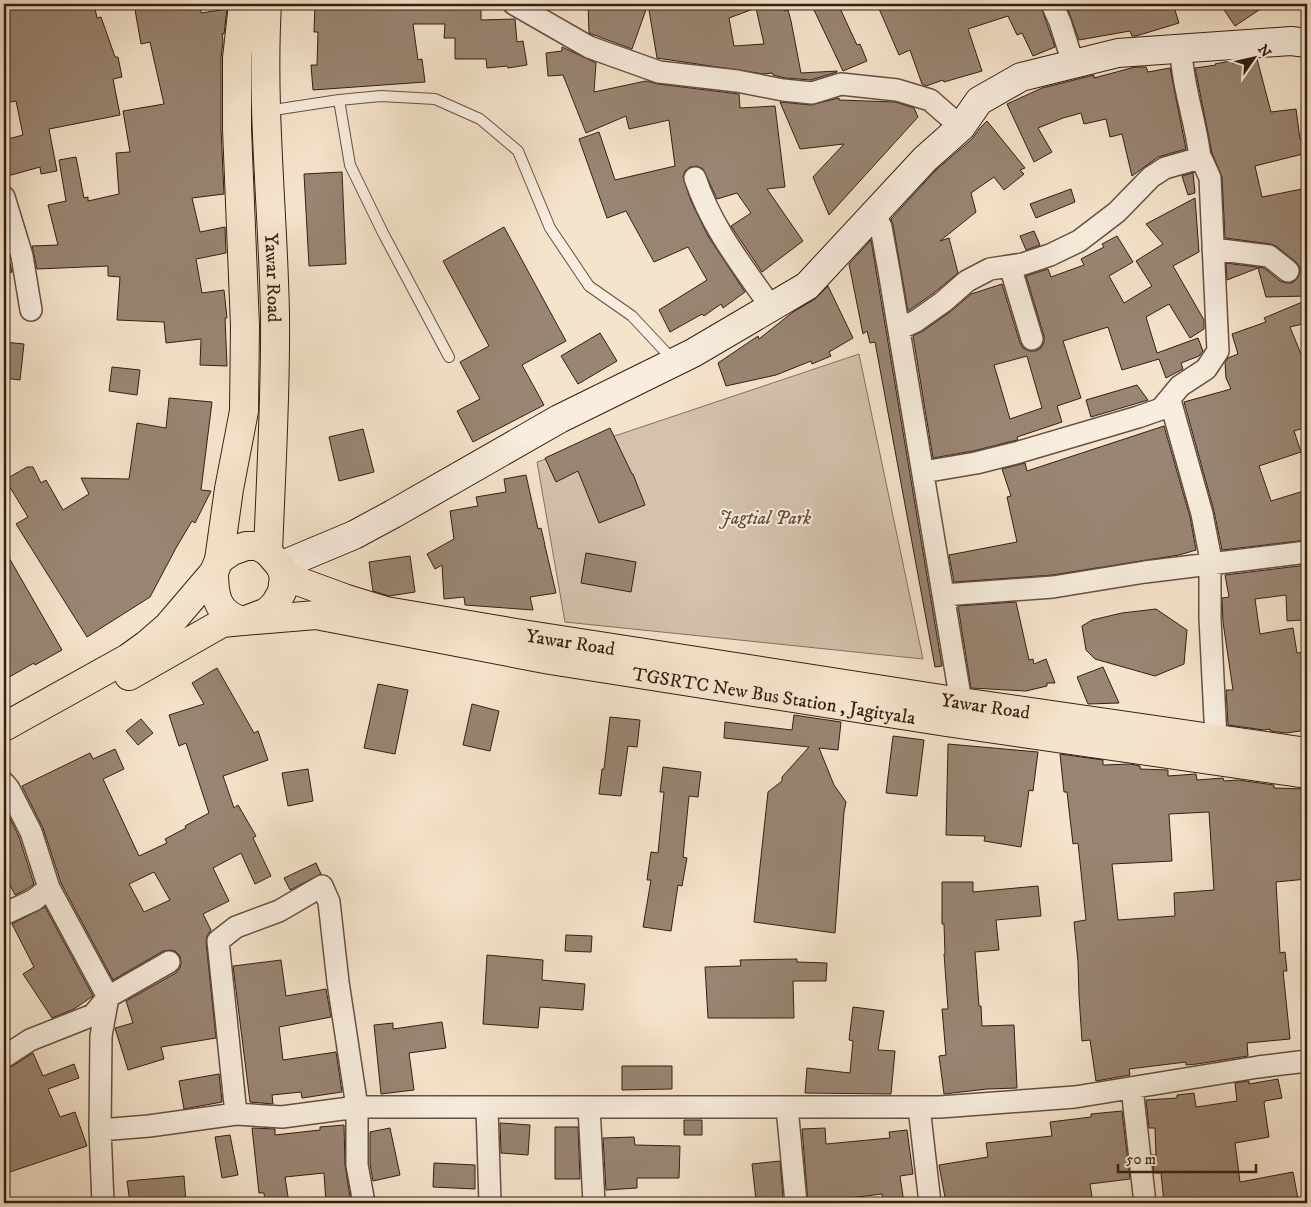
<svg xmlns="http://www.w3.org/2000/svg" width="1311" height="1207" font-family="'IM FELL DW Pica',serif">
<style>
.green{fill:#d4c2ad;stroke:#847060}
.building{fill:#998573;stroke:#351e13;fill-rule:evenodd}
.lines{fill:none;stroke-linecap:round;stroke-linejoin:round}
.lane-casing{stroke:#655041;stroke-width:12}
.street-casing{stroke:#655041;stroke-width:24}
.secondary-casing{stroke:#351e13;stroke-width:30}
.highway-casing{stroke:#351e13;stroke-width:30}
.lane{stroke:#f8edde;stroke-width:10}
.street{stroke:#f8edde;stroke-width:21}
.secondary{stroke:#f8edde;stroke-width:28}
.highway{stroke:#f5e4cc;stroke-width:28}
.labels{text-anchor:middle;stroke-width:4;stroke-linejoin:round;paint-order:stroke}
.street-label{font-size:19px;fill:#351e13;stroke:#f8edde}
.park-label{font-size:19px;font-style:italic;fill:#654f41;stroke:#f8edde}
</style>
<rect width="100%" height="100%" fill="#f5e4cc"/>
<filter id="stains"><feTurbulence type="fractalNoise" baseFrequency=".004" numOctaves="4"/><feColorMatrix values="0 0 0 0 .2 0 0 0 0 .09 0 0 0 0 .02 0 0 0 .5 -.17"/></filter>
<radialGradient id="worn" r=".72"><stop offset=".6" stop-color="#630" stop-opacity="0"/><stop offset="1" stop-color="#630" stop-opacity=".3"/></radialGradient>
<path class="green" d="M859 354 923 659 565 622 537 462Z"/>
<path class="building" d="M4 4H94L97 18 101 17 115 57H118L122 77 113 79 120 115 49 129 57 171 41 174 40 167 4 177V140L23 135 16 101 6 103 4 95Z
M134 4H200L201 13 227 9 224 34H222L223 40 221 58V129L224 194 192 198 200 232 225 227 226 253 196 259 202 293 224 290 227 318H225L227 366 200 365 201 339 166 343 164 322 117 320 120 277 108 276V266L37 269 32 246 58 245 48 205 66 201 59 160 76 157 84 198 88 197V201L119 194 116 153 130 152 123 111 164 104 150 42 141 44Z
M315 4H481V20L515 19 517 42 523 41 527 65 508 68 507 66 487 68 486 59H455V38H444L445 24H413L418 60 422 59 425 82 313 90 311 65H317L318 32H314Z
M588 4H648L632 49 589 33Z
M648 4H783L784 11 788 10 791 21 801 73 837 71V72L811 80 785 78 773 75 772 73 764 74 657 58ZM756 8 764 44 734 46 729 18Z
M827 4H838L857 45 860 44 867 61 843 71 814 10Z
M877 4H1040L1055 47 1033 56 1022 33 1017 35 1008 16 968 29 982 71 944 82 943 80 926 86 922 84 910 50 899 55Z
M1066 4H1173L1179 23 1136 36H1132L1130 31 1079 40Z
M1220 4H1268L1235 26Z
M562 47 596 63 594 92 646 81 658 84 739 94 740 108 775 106 785 187 767 189 803 241 762 272 731 226 751 213 737 193 717 199 703 169 697 166 690 167 685 171 683 177 691 201 708 236 745 292 723 308 721 304 704 316 702 314 670 332 659 310 707 280 688 247 654 262 626 211 607 218 579 139 599 132 615 180 675 166 669 120 629 129 626 116 586 133 563 75 548 76 546 53 562 51Z
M1252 59H1257L1271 112 1296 109 1300 139 1307 137V153L1255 166 1262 197 1307 188V230H1305L1307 245V296L1266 297 1258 268 1227 280 1226 263 1264 268 1280 281 1287 283H1292L1297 279 1300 272V267L1296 262 1276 246 1271 244 1225 238 1222 177 1212 153 1195 68 1216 65 1215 64 1230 61H1233V64Z
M1135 67H1146L1148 72 1170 68 1186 149 1158 157 1132 176 1122 134 1110 137 1106 119 1084 124 1081 113 1063 118 1038 128 1052 152 1034 162 1007 104 1042 88 1094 75V78Z
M839 98V100L895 102 914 108 918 117 829 215 813 177 844 144 800 149 780 102 811 105Z
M987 121 1025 168 1020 170 1024 174 1004 190 994 177 971 193 976 212 940 241 949 238 958 273 935 292 908 311 893 225 891 219 936 170 972 139 980 128Z
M342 172 346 264 309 266 304 174Z
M1193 173 1195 193 1188 195 1182 176Z
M1071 189 1075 202 1036 218 1030 204Z
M1195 198 1199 252 1173 266 1204 320V329L1190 338 1169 304 1146 317 1157 353 1198 338 1203 351 1199 356 1181 363 1183 369 1166 378 1159 359 1122 370 1108 327 1063 341 1081 398 1057 406 1062 422 1017 437 1018 440 1013 441 973 451 933 458 913 336 923 331 950 312 971 294 1002 284 1020 343 1023 348 1029 351H1036L1041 348 1044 342V336L1026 276 1048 269 1051 277 1084 265 1081 259 1104 247 1102 244 1117 236 1133 262 1109 276 1124 303 1152 286 1136 261 1163 244 1146 224ZM1027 356 1042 408 1010 419 994 365Z
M504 227 566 341 522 365 544 405 473 442 457 411 480 399 460 362 489 346 443 261Z
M1034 231 1040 245 1026 250 1020 236Z
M871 240 942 666 935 667 875 342 870 343 867 331 863 334 849 264Z
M4 247H6L12 272 4 274Z
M828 286 853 338 829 352 831 356 812 364 811 361 776 375 726 386 718 363 758 336 759 339 793 312 815 299Z
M1307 300V323L1290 327 1307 369V427L1294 431 1301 452 1259 466 1271 501 1307 490V540L1222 550 1214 511 1184 402 1231 389 1226 378 1225 362 1228 358 1238 354 1232 334 1266 322 1264 318Z
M600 333 617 361 578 384 561 356Z
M4 342 24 344 20 380 4 378Z
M112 367 140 370 137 395 109 391Z
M1137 385 1148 400 1091 417 1086 400Z
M169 398 212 402 201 490 211 491 195 523 192 521 176 548 150 597 87 637 16 524 28 517 8 484V478L27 467H33L41 483 46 480 63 510 89 494 81 478 129 479 137 423 166 428Z
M1164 426 1190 517 1196 550 1179 555 1052 575 954 582 949 555 1017 542 1007 497 1011 496 1002 469 1025 463 1027 471Z
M610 428 632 474H633L645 505 599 523 578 471 556 482 545 458Z
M363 429 374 472 339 481 329 437Z
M526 475 538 529 541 528 545 545 544 546H545L556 593 530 597 533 610 465 605 464 597 444 599 442 565 435 569 427 554 454 539 450 511 478 506 476 497 506 492 504 479Z
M4 549 62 650 35 665 34 663 4 680Z
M586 553 636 562 631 592 581 583Z
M410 556 415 592 389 596 373 591 369 562Z
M1307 565V605H1302V620L1287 621 1286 595 1255 599 1260 634 1293 628 1297 653 1307 652V730L1286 733 1270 731V729L1264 730 1228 725 1226 690H1233L1223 622 1222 598 1229 597 1225 575Z
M1016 602 1029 660 1033 659 1034 664 1046 659 1055 683H1047V686L1026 691 971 688 958 606Z
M1156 609 1187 630 1184 664 1155 676 1095 659 1086 650 1082 626 1092 620 1122 613Z
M1103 667 1119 703 1088 704 1077 677Z
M217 668 254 733 258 731 268 760 223 776 234 808 238 805 256 836 253 838 271 876 255 884 241 853 213 868 229 901 203 914 211 930 207 936 206 942 216 1038 161 1047 164 1059 128 1070 115 1028 133 1023 126 1001 176 973 180 968 181 963 180 956 175 951 170 950 163 951 113 980 61 883 43 828 22 786 90 753 93 759 115 749 124 769 103 779 139 856 167 843 165 839 186 828 185 826 209 813 186 743 179 746 169 715 204 704 192 683ZM154 872 170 900 144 912 129 884Z
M378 684 408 690 395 754 364 748Z
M472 704 499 711 490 751 463 745Z
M794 715 841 722 838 750 819 748 834 785 846 802 844 812 835 933 754 922 768 792 782 781V777L809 747 724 738 725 722 792 730Z
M610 717 640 720 637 747 628 746 621 796 599 794 602 769H604Z
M141 719 153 733 138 745 126 731Z
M893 736 924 740 917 796 886 793Z
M948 744 1038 752 1033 791 1029 790 1021 847 984 841 985 836 946 835Z
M1060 754 1103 760V765L1130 764 1140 766V769L1168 770V776L1196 774 1197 780 1223 778 1224 781 1238 780 1274 785V788L1307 789V879L1276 882 1280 953 1285 952 1287 971H1283L1290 1039 1247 1043 1248 1056 1197 1064 1186 1065V1062L1129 1069 1130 1075 1096 1081 1090 1040 1082 1041 1079 996 1078 962 1074 922 1086 920 1078 843 1073 844 1067 792H1064ZM1209 812 1214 890 1174 893 1175 916 1118 920 1112 864 1172 861 1169 814Z
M663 767 701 772 698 797 689 796 683 857 687 858 682 886 678 885 671 931 643 927 651 880H647L651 852 658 853 664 792H660Z
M308 769 313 801 288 806 282 773Z
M4 806 19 837 34 884 27 889 15 895 4 873Z
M316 863 321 874 290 890 284 878Z
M942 882H973V892L1038 886 1041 916 996 920 999 950 975 952 979 1006H981L982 1026 1014 1025 1017 1088 987 1089 944 1094 939 1056 946 1055 942 1009H948L944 954H945L944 924H942Z
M45 907 93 996 74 1009 52 1018 23 974 34 967 12 924Z
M566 935 592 936 591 952 565 951Z
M487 955 543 960 542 980 585 984 583 1010 540 1007 538 1028 483 1024Z
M797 959V962L827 963 826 981H793L794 1018H708L705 967 741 966 740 960Z
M281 960 286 996 326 989 331 1017 279 1027 283 1060 336 1052 342 1092 302 1098 301 1092 272 1095 273 1104 250 1102 233 966Z
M853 1007 884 1011 878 1050 895 1051 891 1094 805 1093 807 1068 850 1073 853 1041 849 1040Z
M442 1022 446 1048 409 1053 414 1090 381 1094 374 1025 393 1023V1029Z
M33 1053 43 1076 74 1064 79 1078 48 1089 60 1117 75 1112 87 1146 4 1174V1069L11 1067Z
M622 1066H672V1089L622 1090Z
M219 1074 222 1102 184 1109 179 1081Z
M1278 1079 1282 1098 1265 1101 1264 1103 1269 1137 1235 1143 1240 1182 1293 1172 1298 1199 1275 1203H1164L1161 1173H1154L1152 1155H1156L1155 1128H1149L1146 1100 1177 1098V1095L1194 1093 1196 1107 1237 1101 1235 1083 1249 1081V1084Z
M1122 1111 1130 1179 1090 1184 1093 1203H946L939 1165 988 1157 986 1143 1052 1136 1050 1122 1091 1117V1114Z
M684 1120H702V1135H684Z
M500 1123 530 1125 528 1155 501 1153Z
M344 1125 345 1165 351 1203H326L324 1173 285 1177 289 1203H265L264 1193H259L252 1128 275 1129V1135L320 1130V1127Z
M555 1127H578L580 1179H555Z
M390 1128 400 1175 373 1181 370 1164V1132Z
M825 1128 826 1144 890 1138 889 1132 907 1130 913 1174 900 1176 904 1203H884L882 1194 808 1203 802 1129Z
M230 1135 238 1175 222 1178 215 1137Z
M634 1137 635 1145 680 1146 679 1178H637V1188L606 1190 603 1138Z
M780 1161 783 1198 756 1200 752 1164Z
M434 1163 475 1165V1189L433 1187Z
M184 1176 186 1203H130L127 1181Z"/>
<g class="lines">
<g class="lane-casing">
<path id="lane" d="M339 100 350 165 383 233 449 357
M267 111 339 100 381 96 435 99 480 119 518 151 550 228 589 286 632 316 674 361"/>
</g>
<g class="street-casing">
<path id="street" d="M514 4 589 47 659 72 737 81 783 90 812 93 841 84 897 90 930 100 961 127
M1052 4 1060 22 1073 63
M695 178C712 228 741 264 771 307
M4 197 22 256 31 310
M874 214 881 227 889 271 961 702V715
M1213 249 1269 256 1288 271
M1010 266 1032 339
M899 329 916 321 943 302 967 281 990 269 1023 264 1050 255 1079 241 1117 212 1151 177 1165 168 1200 158C1196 121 1182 86 1181 49
M1170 400 1202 514 1210 555V618L1216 739
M923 472 976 463 1016 453 1138 417 1161 409 1180 386 1206 369 1218 351 1210 178 1202 160 1200 158
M943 595 1053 587 1145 572 1307 552
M4 783 9 789 31 832 49 888
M4 914 34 900 49 888 108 997 101 1036 100 1130 103 1203
M4 1057 30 1040 93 1015 108 997 169 962
M1132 1088 1145 1203
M487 1107 490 1203
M589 1107 594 1203
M787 1107 796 1203
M919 1107 930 1203
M236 1114 218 941 236 927 279 911 322 886 329 902 338 982 357 1107V1165L364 1203
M100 1130 149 1126 236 1114 282 1117 357 1107H940L1075 1097 1258 1067 1307 1061"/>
</g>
<g class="secondary-casing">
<path id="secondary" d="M280 566 354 535 393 514 559 419 693 353 807 286 925 159 961 127 979 101 1021 77 1118 53 1291 41 1307 43"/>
</g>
<g class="highway-casing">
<g id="highway">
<path id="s1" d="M267 4C261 107 273 210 275 314 276 393 271 473 268 552"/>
<path id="s2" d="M214 572C214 596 217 614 243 621L316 615 550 660 946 722 1307 774"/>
<path id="s3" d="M284 576 344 598 386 611 522 634 961 702 1307 752"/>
<path d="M129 676 222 623 243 621 267 612 275 604 282 592 284 576 280 566 268 552 258 546H246L232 551 219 560"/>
<path d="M4 727 128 658 146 645 168 626 214 572 219 560 229 489 244 411 245 326 237 129V58L243 4"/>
</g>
</g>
<use href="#lane" class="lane"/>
<use href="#street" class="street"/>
<use href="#secondary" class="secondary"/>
<use href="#highway" class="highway"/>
</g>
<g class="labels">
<g class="street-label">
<text dy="7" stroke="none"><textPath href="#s1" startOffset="274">Yawar Road</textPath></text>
<text dy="7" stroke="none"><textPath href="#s3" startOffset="295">Yawar Road</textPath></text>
<text dy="7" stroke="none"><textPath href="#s2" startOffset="601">TGSRTC New Bus Station , Jagityala</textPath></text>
<text dy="7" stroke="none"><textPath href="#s3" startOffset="715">Yawar Road</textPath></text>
</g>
<g class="park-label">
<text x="765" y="524">Jagtial Park</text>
</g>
</g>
<rect width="1311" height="1207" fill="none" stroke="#f5e4cc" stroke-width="20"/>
<rect x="5" y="5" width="1301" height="1197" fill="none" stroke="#351e13" stroke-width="2.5"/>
<rect x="10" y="10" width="1291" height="1187" fill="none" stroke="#351e13"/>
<g transform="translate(1254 58) rotate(56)" stroke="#f8edde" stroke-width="4" paint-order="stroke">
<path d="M0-4L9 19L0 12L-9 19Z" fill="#351e13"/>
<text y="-8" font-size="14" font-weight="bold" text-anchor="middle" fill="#351e13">N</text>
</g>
<path d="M1118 1164v8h138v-8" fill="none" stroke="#351e13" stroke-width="2.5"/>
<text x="1126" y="1164" font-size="15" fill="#351e13" stroke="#f8edde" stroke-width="4" paint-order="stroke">50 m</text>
<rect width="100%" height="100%" filter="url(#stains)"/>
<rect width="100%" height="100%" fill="url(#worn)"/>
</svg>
